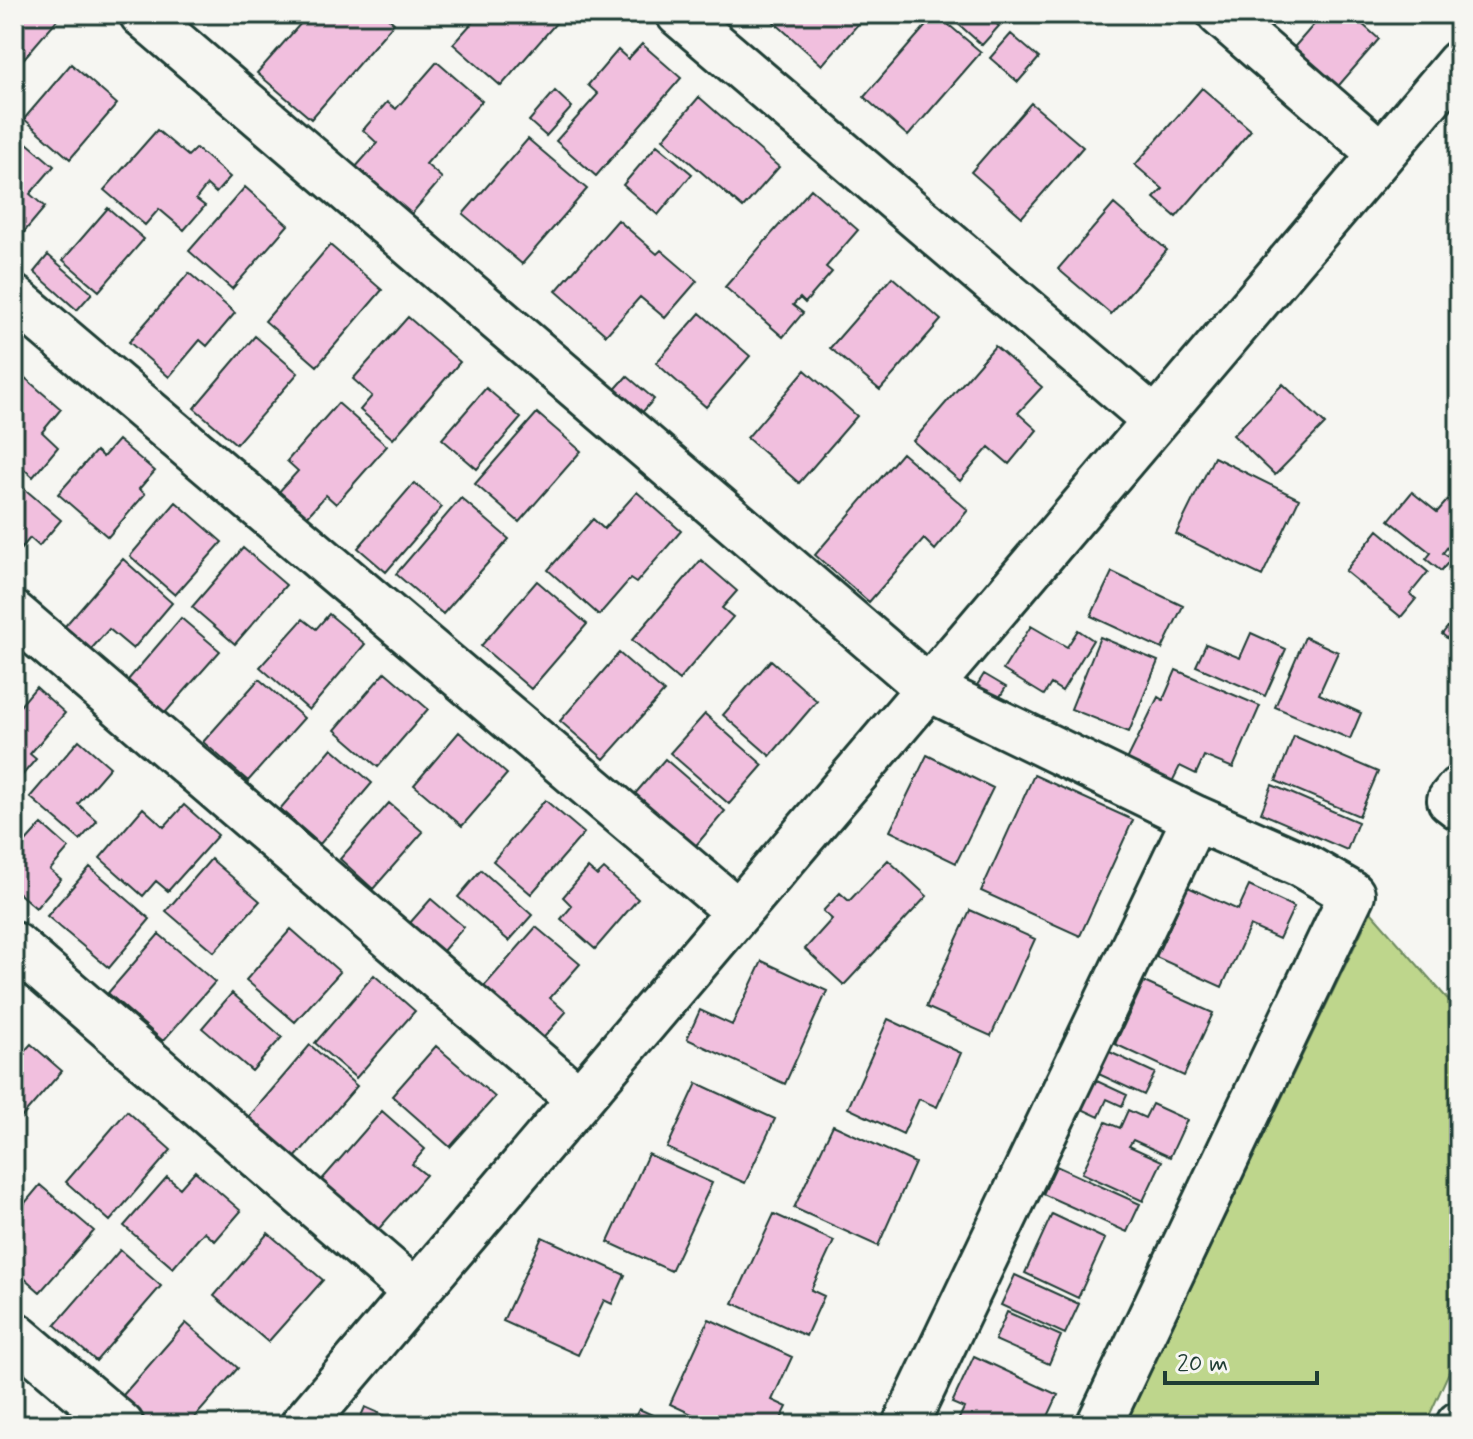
<svg xmlns="http://www.w3.org/2000/svg" width="1473" height="1439" font-family="Mynerve,sans-serif">
<style>
.green{fill:#bed68c;stroke:#6e8a60;stroke-width:2}
.building{fill:#f1bfde;stroke:#1f3d34;stroke-width:2}
.lines{fill:none;stroke-linecap:round;stroke-linejoin:round}
.minor-casing{stroke:#1f3d34;stroke-width:50}
.tertiary-casing{stroke:#1f3d34;stroke-width:50}
.minor{stroke:#f6f6f2;stroke-width:44}
.tertiary{stroke:#f6f6f2;stroke-width:44}
</style>
<rect width="100%" height="100%" fill="#f6f6f2"/>
<filter id="ink" filterUnits="userSpaceOnUse"><feTurbulence type="fractalNoise" baseFrequency=".0125" numOctaves="2"/><feDisplacementMap in="SourceGraphic" scale="16" xChannelSelector="R" yChannelSelector="G"/><feConvolveMatrix kernelMatrix="1 2 1 2 8 2 1 2 1" color-interpolation-filters="sRGB"/></filter>
<g filter="url(#ink)">
<path class="green" d="M1371 912 1459 1012V1350L1425 1425H1125Z"/>
<path class="building" d="M14 14H62L14 70Z
M309 14H384L394 23 311 119 257 73Z
M480 14H564L501 86 453 44Z
M781 14H867L822 65 774 22Z
M936 14 981 52 908 136 864 97Z
M947 14H985L999 26 982 45Z
M994 14H1015L1006 24Z
M1323 14H1351L1379 39 1334 91 1290 52Z
M1011 34 1039 58 1018 82 990 58Z
M642 44 681 78 596 176 556 141 598 94 588 85 618 50 628 59Z
M437 62 482 101 426 164 442 178 402 225 347 177 377 143 363 130 387 102 396 109Z
M71 64 117 104 70 159 24 119Z
M1202 88 1251 130 1176 217 1154 198 1163 189 1135 165Z
M555 91 572 107 546 136 529 121Z
M699 97 779 167 743 208 663 139Z
M1031 103 1083 147 1022 217 971 172Z
M157 130 188 156 196 148 230 177 216 193 207 185 196 199 205 206 184 230 159 209 145 225 104 190Z
M14 132 54 166 30 194 45 207 14 244Z
M528 139 587 189 522 264 463 214Z
M657 145 692 174 658 215 623 185Z
M245 187 288 225 232 289 189 251Z
M811 189 858 230 826 267 832 272 805 303 800 298 793 305 803 313 783 337 725 287Z
M1114 204 1167 250 1111 314 1058 269Z
M108 208 144 239 99 291 63 260Z
M618 220 657 254 661 250 697 281 665 318 640 297 606 335 556 291Z
M330 245 382 290 317 366 265 321Z
M48 255 92 293 77 310 34 272Z
M189 273 235 313 207 346 200 340 169 377 129 342Z
M892 277 941 320 880 390 830 348Z
M700 313 750 356 706 407 656 363Z
M408 317 460 362 393 439 360 410 372 396 353 379Z
M255 336 298 373 236 444 194 408Z
M995 346 1042 387 1018 413 1037 430 1009 464 989 447 960 481 913 441Z
M805 370 857 416 799 483 747 438Z
M627 376 654 399 638 417 611 394Z
M24 377 61 409 42 432 58 447 33 477 14 460V388Z
M1283 384 1325 424 1275 475 1233 435Z
M486 388 521 418 477 469 442 439Z
M338 403 387 446 336 504 326 495 305 519 276 495 298 471 287 461Z
M537 413 581 451 519 522 475 484Z
M118 440 155 471 139 489 145 494 108 537 58 494 96 451 103 457Z
M902 453 968 510 935 550 924 539 869 602 815 555Z
M1214 457 1299 499 1262 576 1176 534Z
M14 480 61 520 39 546 30 538 14 557Z
M414 483 442 507 386 572 358 548Z
M637 492 681 531 636 583 630 579 599 615 548 570 593 519 604 529Z
M1412 492 1437 512 1452 495 1459 501V552L1449 545 1443 553 1451 559 1441 571 1426 559 1431 553 1389 520Z
M461 498 509 539 443 614 396 574Z
M176 502 222 542 175 595 130 556Z
M1378 530 1428 572 1410 594 1416 599 1401 617 1345 571Z
M243 548 286 585 235 644 192 607Z
M123 559 172 603 133 649 109 629 85 656 59 633Z
M701 560 737 591 722 608 733 617 679 680 632 640Z
M1112 572 1183 606 1162 649 1091 616Z
M537 581 587 624 531 689 481 646Z
M1459 613V648L1442 634Z
M329 614 365 644 309 710 260 667 303 619 316 629Z
M181 618 220 651 165 713 128 680Z
M1031 626 1067 647 1078 630 1093 640 1062 691 1051 684 1044 695 1003 670Z
M1251 633 1286 649 1265 696 1196 666 1206 644 1240 658Z
M1100 637 1158 661 1129 732 1071 709Z
M1305 637 1338 652 1319 694 1361 713 1350 739 1275 707Z
M619 653 664 692 604 759 560 721Z
M771 660 817 701 770 756 723 715Z
M1176 670 1260 706 1233 768 1204 756 1196 774 1180 766 1170 786 1125 764 1158 697 1163 700Z
M385 672 428 709 378 767 335 730Z
M984 674 1006 687 996 703 974 690Z
M259 679 304 718 248 781 203 742Z
M36 687 65 713 30 754 36 759 14 785V713Z
M705 714 763 765 729 804 670 753Z
M459 732 507 774 462 826 414 785Z
M1294 736 1378 772 1359 816 1276 781Z
M79 740 110 767 78 804 97 821 80 840 30 797Z
M332 748 372 783 320 844 280 809Z
M927 755 993 788 956 863 890 831Z
M665 759 725 811 687 856 627 803Z
M1034 775 1133 820 1080 936 981 891Z
M1272 785 1358 822 1347 850 1261 813Z
M545 800 584 833 531 894 493 861Z
M389 803 423 832 373 889 340 859Z
M184 805 218 835 168 891 156 881 143 896 100 858 143 808 164 827Z
M42 824 69 848 50 870 61 879 36 908 14 889V855Z
M211 859 260 901 214 952 166 911Z
M888 860 927 896 844 985 805 949 832 919 823 911 840 893 849 901Z
M90 867 150 919 109 968 47 916Z
M588 868 597 876 604 869 638 899 595 949 561 919 572 906 563 897Z
M481 870 532 915 509 941 458 897Z
M1249 886 1294 907 1279 939 1250 926 1222 987 1156 957 1188 887 1238 910Z
M431 899 464 927 435 960 402 932Z
M970 910 1035 939 991 1036 926 1007Z
M536 927 580 964 550 998 566 1012 539 1043 480 991Z
M291 929 340 972 295 1022 246 980Z
M159 934 215 982 163 1041 108 993Z
M762 961 827 991 785 1084 687 1039 700 1010 732 1025Z
M374 975 415 1011 356 1078 315 1043Z
M1144 982 1213 1013 1184 1076 1115 1044Z
M232 993 282 1037 252 1071 202 1028Z
M888 1019 961 1053 937 1107 919 1099 903 1134 848 1108Z
M31 1044 62 1071 14 1126V1063Z
M310 1045 357 1086 294 1159 247 1119Z
M436 1046 495 1097 450 1147 392 1096Z
M1101 1048 1155 1073 1144 1095 1090 1070Z
M1086 1076 1127 1095 1122 1106 1107 1099 1099 1117 1073 1105Z
M697 1083 775 1119 745 1183 667 1148Z
M1152 1104 1187 1120 1170 1157 1133 1140 1129 1146 1162 1161 1143 1201 1082 1173 1106 1122 1120 1128 1128 1110 1145 1118Z
M127 1111 171 1150 110 1221 66 1182Z
M382 1111 425 1149 412 1164 426 1175 376 1232 319 1183Z
M833 1125 915 1163 878 1246 794 1208Z
M648 1154 712 1183 671 1271 608 1242Z
M1056 1166 1140 1204 1127 1232 1043 1194Z
M195 1171 241 1211 215 1241 204 1232 173 1268 124 1226 167 1177 180 1188Z
M40 1185 94 1231 40 1292 14 1269V1216Z
M774 1214 834 1241 811 1290 824 1296 806 1336 733 1303Z
M1052 1214 1105 1239 1078 1298 1025 1273Z
M268 1233 323 1280 268 1342 214 1296Z
M542 1237 625 1275 612 1304 604 1300 578 1355 503 1321Z
M120 1250 161 1286 96 1361 55 1325Z
M1015 1275 1079 1304 1065 1334 1001 1305Z
M1007 1312 1061 1336 1049 1364 995 1340Z
M709 1319 792 1357 772 1400 787 1407 778 1425H715L670 1404Z
M186 1323 238 1368 188 1425H144L117 1402Z
M974 1356 1058 1395 1044 1425H956L964 1408 952 1403Z
M365 1407 406 1425H357Z
M639 1409 659 1418 674 1425H631Z"/>
<g class="lines">
<g class="minor-casing">
<path id="minor" d="M142 14 928 688 1195 818 1300 864 1352 894 1099 1425
M679 14 1155 420
M1220 14 1381 154
M14 298 738 912
M14 614 579 1099
M1459 789 1450 800 1459 807
M14 945 415 1292
M14 1334 121 1425
M905 1425 1195 818
M1459 1425V1424"/>
</g>
<g class="tertiary-casing">
<path id="tertiary" d="M303 1425 1459 63"/>
</g>
<use href="#minor" class="minor"/>
<use href="#tertiary" class="tertiary"/>
</g>
</g>
<rect width="1473" height="1439" fill="none" stroke="#f6f6f2" stroke-width="48"/>
<rect x="24" y="24" width="1425" height="1391" fill="none" stroke="#1f3d34" stroke-width="3" filter="url(#ink)"/>
<path d="M1165 1371v12h152v-12" fill="none" stroke="#1f3d34" stroke-width="4"/>
<text x="1177" y="1371" font-size="24" fill="#1f3d34" stroke="#f6f6f2" stroke-width="6" paint-order="stroke">20 m</text>
</svg>
